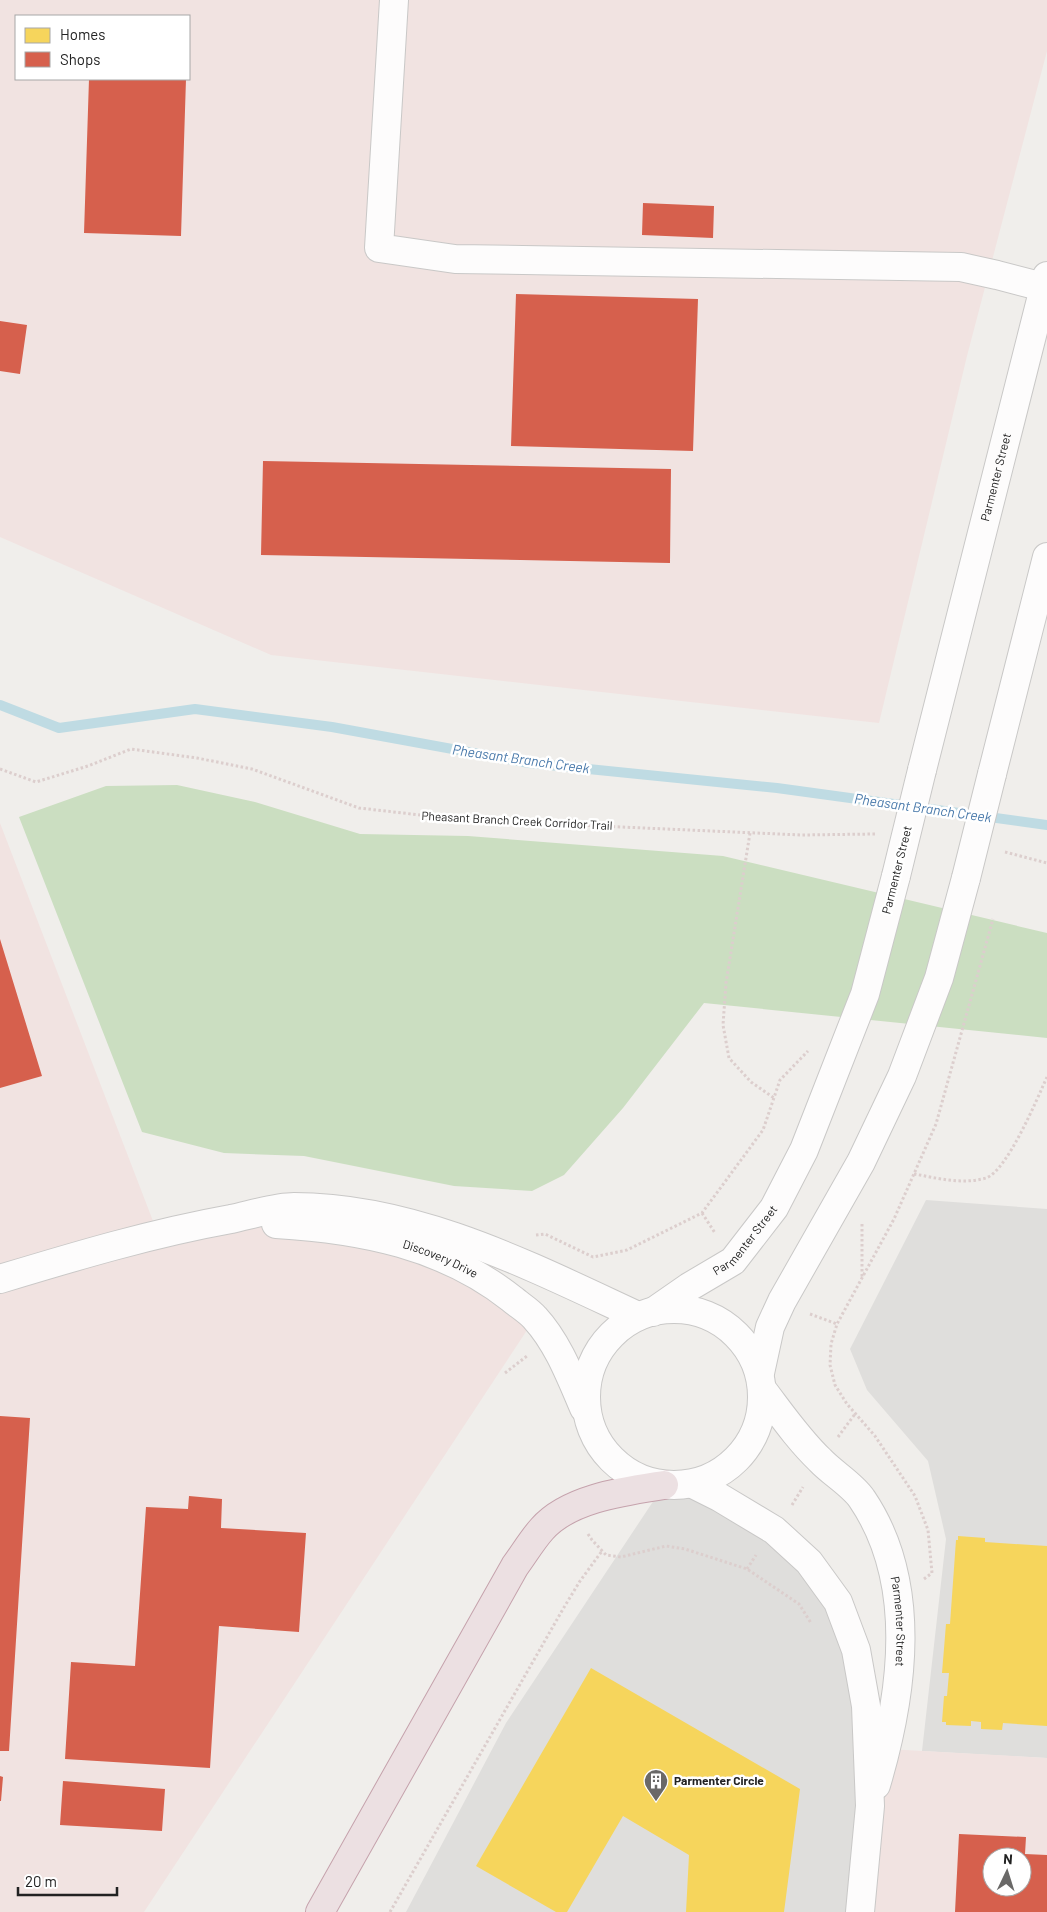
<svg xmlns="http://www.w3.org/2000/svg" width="1047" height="1912" font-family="Barlow,sans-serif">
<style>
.residential{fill:#dfdedc}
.commercial{fill:#f1e3e1;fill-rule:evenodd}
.forest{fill:#cbdec1}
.homes{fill:#f6d55c}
.shops{fill:#d6604d;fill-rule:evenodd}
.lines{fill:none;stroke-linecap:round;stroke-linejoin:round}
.stream{stroke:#bfdbe3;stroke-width:10}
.minor-casing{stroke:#c9c8c7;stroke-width:30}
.highway-casing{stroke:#c5a2ac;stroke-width:30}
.path{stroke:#dccecd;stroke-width:3;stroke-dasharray:2.5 2.5;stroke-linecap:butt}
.minor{stroke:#fdfcfc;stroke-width:28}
.highway{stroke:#ece0e2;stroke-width:28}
.minor-bridge-casing{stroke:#c9c8c7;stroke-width:30;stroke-linecap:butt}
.minor-bridge{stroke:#fdfcfc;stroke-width:28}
.labels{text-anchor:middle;stroke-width:5;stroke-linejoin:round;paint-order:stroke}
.street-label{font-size:12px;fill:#222;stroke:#fff}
.poi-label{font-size:12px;font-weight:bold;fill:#222;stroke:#fff;text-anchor:start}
.water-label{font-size:14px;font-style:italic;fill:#4a7aab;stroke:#fff}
</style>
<rect width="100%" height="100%" fill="#f0eeeb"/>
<path class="residential" d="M926 1200 1047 1209V1758L922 1751 946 1539 928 1461 867 1390 850 1349Z
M693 1484 774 1530 856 1650 860 1912H406L506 1723 664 1485Z"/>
<path class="commercial" d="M0 0H1047V51L967 356 879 723 271 655 0 537ZM16 16H189V79H16Z
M0 823 158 1234 220 1221 371 1235 535 1318 144 1912H0Z
M887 1749 1047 1758V1912H860ZM992 1857H1022V1887H992Z"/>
<path class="forest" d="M177 785 255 802 360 834 468 836 723 856 1047 933V1038L704 1003 623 1108 564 1175 532 1191 454 1186 304 1156 224 1153 142 1132 19 817 106 786Z"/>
<path class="homes" d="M958 1536 985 1538V1542L1047 1546V1726L1003 1723 1002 1730 981 1729V1722L971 1721V1726L946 1725V1722H942L944 1696H947L949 1673H942L946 1624H950L956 1540H958Z
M591 1668 800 1789 784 1912H686L689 1855 623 1816 567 1912H556L476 1866Z"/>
<path class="shops" d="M89 79H186L181 236 84 233Z
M643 203 714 206 713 238 642 235Z
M516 294 698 299 693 451 511 446Z
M0 321 27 325 20 374 0 371Z
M263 461 671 469 670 563 261 555Z
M0 939 42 1076 0 1088Z
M0 1416 30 1418 9 1751H0Z
M189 1496 222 1499 221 1528 306 1533 299 1632 219 1626 210 1768 65 1759 71 1662 135 1666 146 1507 188 1509Z
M0 1776 3 1777 1 1801H0Z
M63 1781 165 1789 162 1831 60 1825Z
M959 1834 1026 1837 1025 1854 1047 1855V1912H955ZM992 1857H1022V1887H992Z"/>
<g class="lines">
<path class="stream" d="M0 705 59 728 195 709 332 727 529 763 777 788 1047 825"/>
<g class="minor-casing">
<g id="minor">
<path d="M394 0 379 248 455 259 961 267 997 275 1047 288"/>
<path id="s1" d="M922 770 1047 276"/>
<path d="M992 774 1047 557"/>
<path id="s2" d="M276 1224C361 1229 444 1245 512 1299 519 1305 529 1311 535 1318 558 1343 571 1378 584 1408"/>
<path d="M0 1279C76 1256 153 1233 231 1219 250 1215 275 1207 294 1207 416 1207 530 1266 638 1316"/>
<circle cx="674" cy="1397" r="88"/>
<path id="s3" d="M653 1312 689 1287 733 1261 774 1208 804 1150 865 994 896 876"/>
<path d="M760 1373 770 1327 782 1301 861 1162 902 1076 939 978 966 878"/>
<path id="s4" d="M762 1389C781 1414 798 1439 820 1460 832 1473 853 1485 862 1499 919 1583 903 1694 876 1785"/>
<path d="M693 1484 719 1497 774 1530 809 1562 838 1602 856 1650 866 1706 870 1806 860 1912"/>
</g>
</g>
<g class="highway-casing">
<path id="highway" d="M320 1912 515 1566C524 1554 532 1540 542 1529 569 1498 626 1491 664 1485"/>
</g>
<path class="path" d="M0 769 36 782 88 766 131 749 197 758 252 769 359 808 464 820 801 835 875 834
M750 833 726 983 723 1025 729 1058 751 1082 774 1098
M1005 852 1047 863
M914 1174C937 1178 962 1185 986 1178 1007 1171 1037 1099 1047 1077
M702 1213 715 1233
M862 1224V1278
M536 1235 545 1234 593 1257 627 1250 702 1213 763 1130 780 1080 808 1051
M810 1314 837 1324
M505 1373 527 1356
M838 1437 855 1414
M792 1505 803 1487
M588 1534 592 1540 606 1555 621 1557 666 1546 685 1549 747 1569 799 1604 811 1623
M747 1569 756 1555
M924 1579 932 1573 928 1530 915 1496 875 1436 847 1404 835 1385 830 1365 831 1344 837 1324 894 1219 936 1124 993 919
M390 1912 563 1609 580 1581 602 1551"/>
<use href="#minor" class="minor"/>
<use href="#highway" class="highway"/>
<g class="minor-bridge-casing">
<path id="minor-bridge" d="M896 876 922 770
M966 878 992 774"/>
</g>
<use href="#minor-bridge" class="minor-bridge"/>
</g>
<defs>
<g id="building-pin" transform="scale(1.25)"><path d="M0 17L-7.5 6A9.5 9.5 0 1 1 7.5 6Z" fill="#6a6968" stroke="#fff"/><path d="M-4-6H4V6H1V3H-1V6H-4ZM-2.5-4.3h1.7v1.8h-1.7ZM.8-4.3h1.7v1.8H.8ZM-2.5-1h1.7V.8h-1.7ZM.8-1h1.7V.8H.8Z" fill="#fff"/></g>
</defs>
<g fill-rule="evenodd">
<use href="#building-pin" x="656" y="1781"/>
</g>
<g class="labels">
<g class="street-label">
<text dy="4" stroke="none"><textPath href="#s1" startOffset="302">Parmenter Street</textPath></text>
<text transform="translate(517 821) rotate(3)" y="4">Pheasant Branch Creek Corridor Trail</text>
<text transform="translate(897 870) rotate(-76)" y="4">Parmenter Street</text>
<text dy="4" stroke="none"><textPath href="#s3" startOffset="118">Parmenter Street</textPath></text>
<text dy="4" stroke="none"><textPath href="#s2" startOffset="169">Discovery Drive</textPath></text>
<text dy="4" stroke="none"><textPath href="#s4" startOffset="279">Parmenter Street</textPath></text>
</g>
<g class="poi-label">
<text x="674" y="1785">Parmenter Circle</text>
</g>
<g class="water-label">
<text transform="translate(521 759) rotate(8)" y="5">Pheasant Branch Creek</text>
<text transform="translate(923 808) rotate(8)" y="5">Pheasant Branch Creek</text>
</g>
</g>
<rect x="15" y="15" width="175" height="65" fill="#ffffff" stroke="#a7a7a7"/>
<rect x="25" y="28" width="25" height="15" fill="#f6d55c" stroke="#a7a7a7"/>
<text x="60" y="40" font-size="15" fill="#222222">Homes</text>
<rect x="25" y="52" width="25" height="15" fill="#d6604d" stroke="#a7a7a7"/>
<text x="60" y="65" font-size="15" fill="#222222">Shops</text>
<g transform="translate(1007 1872) rotate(4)"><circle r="24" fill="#ffffff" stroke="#a7a7a7"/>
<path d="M0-4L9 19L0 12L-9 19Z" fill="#6a6968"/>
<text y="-8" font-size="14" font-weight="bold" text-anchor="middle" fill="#222222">N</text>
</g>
<path d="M18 1887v8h99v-8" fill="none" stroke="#222222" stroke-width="2.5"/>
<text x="25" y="1887" font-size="15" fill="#222222" stroke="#ffffff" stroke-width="4" paint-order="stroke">20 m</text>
</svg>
